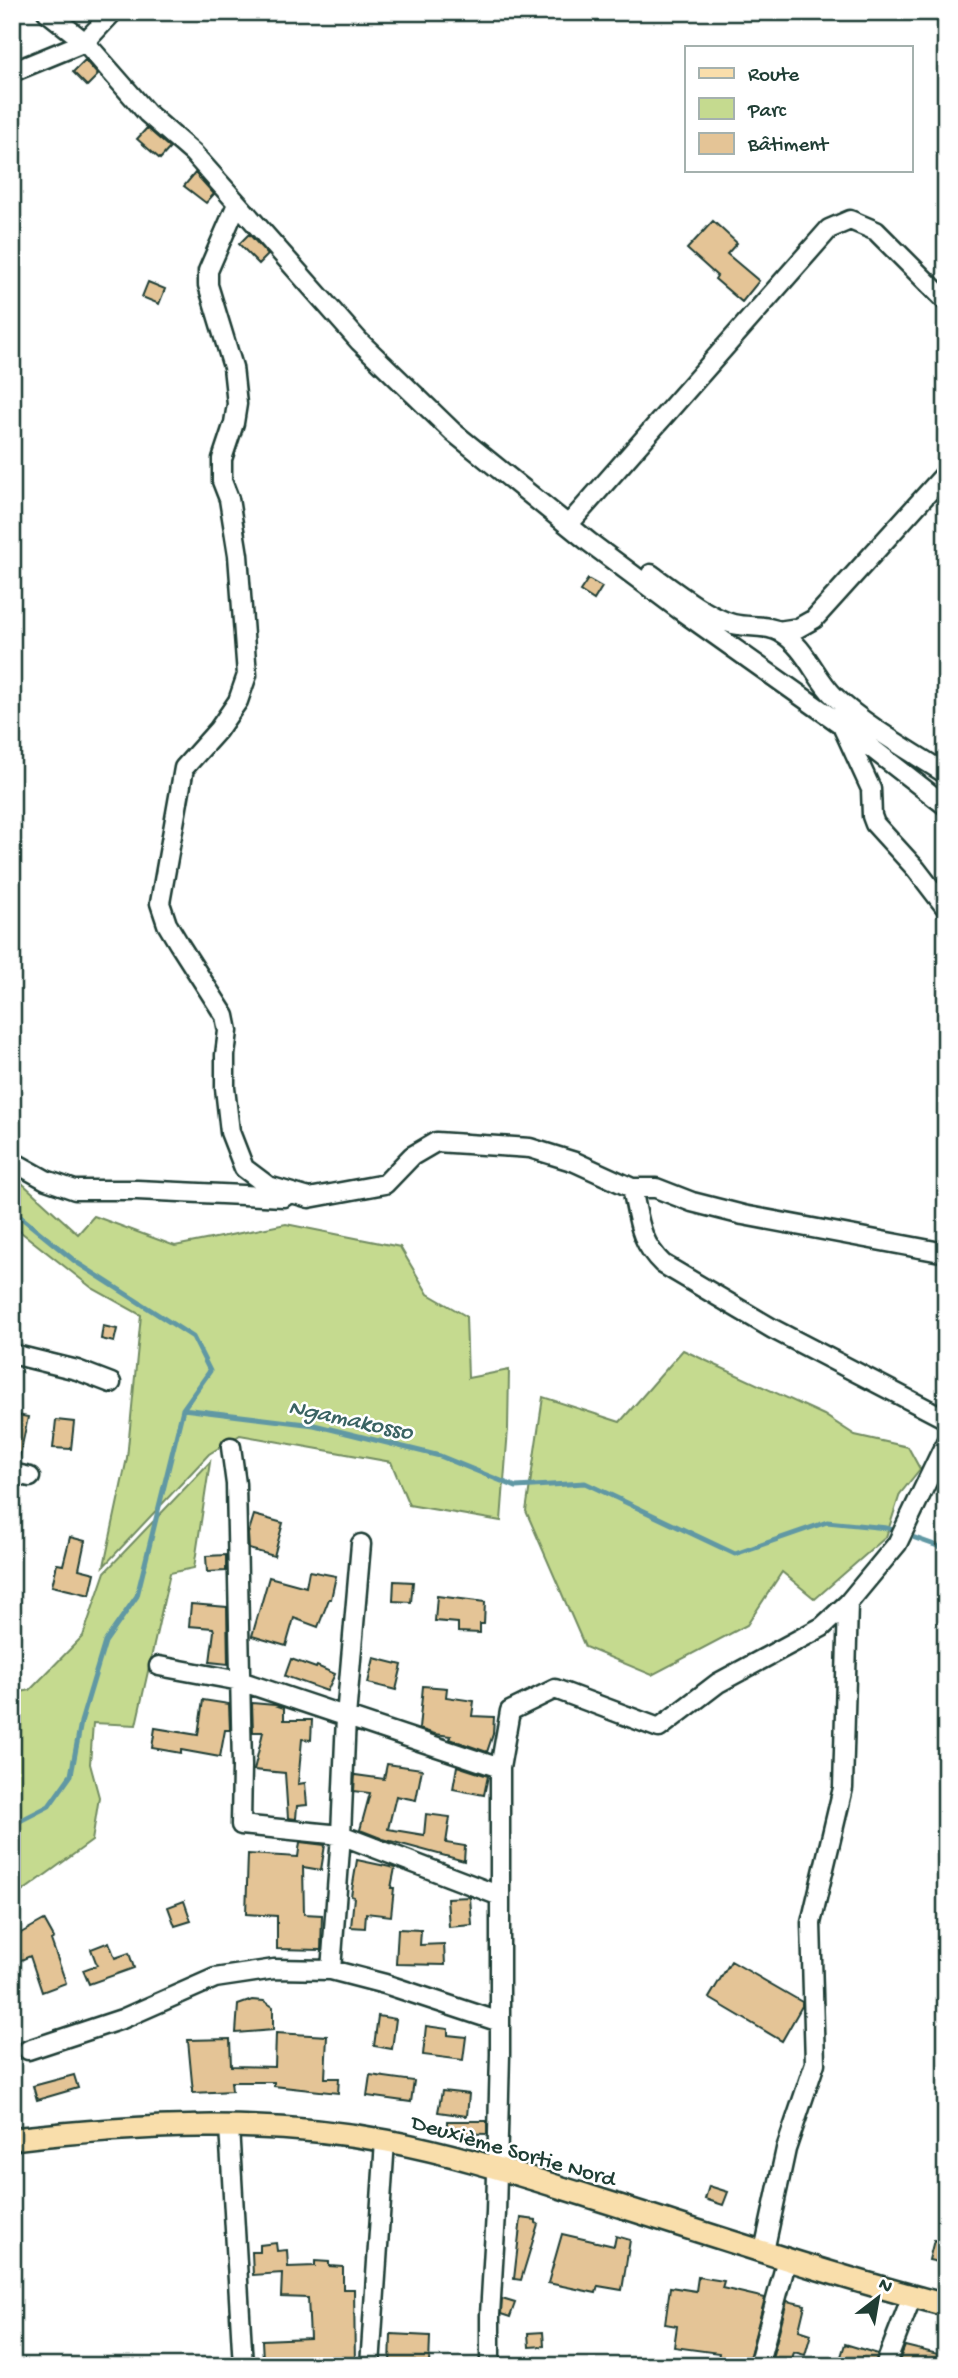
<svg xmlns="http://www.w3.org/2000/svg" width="958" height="2378" font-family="'Gochi Hand',sans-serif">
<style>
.green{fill:#c5da8f;stroke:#728c62;stroke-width:2}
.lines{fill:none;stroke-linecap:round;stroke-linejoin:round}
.stream{stroke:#6198a4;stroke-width:5}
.building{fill:#e4c496;stroke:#1f3d34;stroke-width:2}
.minor-casing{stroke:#1f3d34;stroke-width:23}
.major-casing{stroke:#1f3d34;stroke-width:26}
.minor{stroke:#fff;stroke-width:18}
.major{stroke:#f9deab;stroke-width:21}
.labels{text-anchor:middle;stroke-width:5;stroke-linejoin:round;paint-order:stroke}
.street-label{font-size:23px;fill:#1f3d34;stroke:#fff}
.water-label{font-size:24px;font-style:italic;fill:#3a6363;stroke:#fff}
</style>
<rect width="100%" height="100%" fill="#fff"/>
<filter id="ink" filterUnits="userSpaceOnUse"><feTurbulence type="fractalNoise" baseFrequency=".0143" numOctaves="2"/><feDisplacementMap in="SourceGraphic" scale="14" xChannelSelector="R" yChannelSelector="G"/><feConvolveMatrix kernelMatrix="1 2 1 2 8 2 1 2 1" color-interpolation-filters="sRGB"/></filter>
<g filter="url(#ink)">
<path class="green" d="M12 1174 78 1234 94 1216 175 1246 286 1224 400 1247 428 1294 466 1316 468 1378 509 1370 508 1429 501 1521 409 1505 391 1462 240 1435 209 1454 104 1566 127 1458 141 1315 92 1288 12 1225Z
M683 1350 824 1415 855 1435 908 1447 920 1469 900 1494 886 1537 815 1599 782 1572 747 1625 652 1675 585 1647 526 1511 543 1397 620 1422Z
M210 1462 194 1568 170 1573 136 1725 93 1723 90 1764 99 1797 92 1841 12 1899V1694L30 1690 83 1636 105 1572Z"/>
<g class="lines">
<path class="stream" d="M12 1210 76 1262 193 1337 210 1371 183 1409
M12 1825 49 1806 71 1775 81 1722 105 1642 137 1596 183 1409 314 1425 440 1456 516 1487 585 1483 735 1554 827 1522 887 1528 946 1549"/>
</g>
<path class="building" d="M85 60 98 75 87 86 73 72Z
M147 128 170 148 160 159 137 139Z
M195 173 214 194 206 203 184 186Z
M713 221 737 243 727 254 759 281 742 302 715 279 717 276 687 249Z
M249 234 268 255 259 264 239 244Z
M148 282 165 289 159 304 142 297Z
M588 579 602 587 594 600 580 591Z
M103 1326 117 1329 114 1342 101 1339Z
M12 1414 28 1417 19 1460H12Z
M56 1420 74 1422 71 1449 53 1448Z
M254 1515 283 1523 274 1556 249 1549 248 1534Z
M70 1537 85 1541 79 1569 95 1573 90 1595 52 1586 57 1564 63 1565Z
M226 1555V1571L207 1572 206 1556Z
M309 1571 336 1576 331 1599H329L318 1627 294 1618 286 1646 252 1636 269 1577 306 1587Z
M394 1581 413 1582 411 1602 393 1601Z
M437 1596 485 1602 484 1624H480V1633L458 1632V1623L435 1621Z
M191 1604 227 1607 228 1664 210 1662 214 1631 213 1628 189 1626Z
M374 1658 402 1665 396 1690 368 1683Z
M291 1659 316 1668 317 1666 335 1674 327 1691 285 1676Z
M423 1686 447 1688 446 1697 474 1701 472 1716 494 1717 493 1734 487 1752 450 1739 451 1736 435 1734 419 1729Z
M203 1700 229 1704 230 1730H225L220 1757 181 1750V1753L152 1748 155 1728 198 1735Z
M252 1703 275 1705 284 1708V1720H312L311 1740 302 1739 298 1784 305 1783 307 1805 297 1806 296 1819 288 1818 285 1773 254 1770 263 1732H253Z
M387 1764 422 1769 416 1800 396 1796 388 1829 424 1835 426 1814 450 1817 446 1843 465 1846 464 1861 383 1839 360 1830 370 1793 354 1791 355 1775 384 1779Z
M457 1766 488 1776 484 1795 453 1789Z
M300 1842 325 1845 321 1870 303 1867 304 1914 322 1915 321 1950 277 1949V1916L246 1914 248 1854 298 1857Z
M357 1860 395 1868 391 1888H394L391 1916 366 1913 365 1928 351 1927 354 1897 351 1896Z
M470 1897 472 1925 449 1927 447 1898Z
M184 1901 191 1921 175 1926 168 1907Z
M44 1920 54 1938 51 1940 66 1983 42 1992 30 1956 12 1964V1938Z
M398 1929 421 1930 420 1945 444 1944 445 1965 396 1964Z
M109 1942 115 1958 129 1953 134 1968 89 1984 83 1970 97 1965 91 1949Z
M731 1961 802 2002V2006L782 2041 709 1998Z
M252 2000 264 2001 273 2007V2030L236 2033 238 2005Z
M378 2016 396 2019 392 2049 374 2046Z
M426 2026 448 2029V2035L466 2037 463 2060 423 2055Z
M276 2033 327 2036 325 2078H339L338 2093 274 2086V2082H231L232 2091 193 2093 188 2040 230 2039 231 2066 275 2067Z
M74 2075 78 2088 37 2100 33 2086Z
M370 2075 414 2081 411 2102 367 2096Z
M442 2091 469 2094 467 2116 438 2112Z
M447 2121H487V2134L447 2133Z
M709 2186 728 2192 723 2205 705 2199Z
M521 2218 536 2220V2223L538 2224 521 2280 514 2279Z
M562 2234 614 2246 616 2236 630 2240 622 2290 598 2286 596 2293 548 2283Z
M934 2240 946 2243 943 2263 929 2260Z
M276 2243 277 2251 287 2250 288 2267 315 2266V2261L329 2262V2266L343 2267V2289H354L355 2366H332V2358L263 2360 262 2340 310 2338 308 2298 281 2297 282 2273 253 2275 252 2252H260V2245Z
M698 2277 724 2281 722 2288 765 2298 747 2366H717L719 2353 674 2347 677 2326 665 2324 670 2287 696 2291Z
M502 2299 515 2303 510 2317 501 2314Z
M787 2301 805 2305 799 2330 811 2334 805 2355 794 2352 790 2366H770Z
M543 2332 544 2346 529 2347 528 2333Z
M391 2334 430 2336 429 2366H390Z
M845 2344 878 2354 874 2366H838Z
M905 2346 946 2356V2366H897Z"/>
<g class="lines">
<g class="minor-casing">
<path id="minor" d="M47 12 85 42 147 113 193 153 359 341 453 432 589 542 680 610 842 725 946 806
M12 72 85 42 113 12
M237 204 208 271V285L233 367 237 404 234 423 222 459V481L229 499 238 555 247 675 238 701 218 730 184 768 160 903 167 924 179 944 225 1016 228 1031 225 1055V1088L230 1132 244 1168 268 1186 309 1198 385 1184 412 1156 436 1142 530 1148 575 1162 632 1188H656L692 1202 743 1215 946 1253
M569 524 829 229 850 220 876 231 946 301
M651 574C673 590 707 617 733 624 749 628 766 624 780 632 806 647 815 678 835 697 867 727 909 750 946 774
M778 631 798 628 814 619 946 473
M843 728 871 789 872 816 875 824 916 869 946 908
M12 1161 46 1180 75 1190H137L284 1197
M632 1188C639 1219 639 1241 663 1264L773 1329 946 1419
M12 1354 77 1370 111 1383
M231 1447 236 1484 242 1766 241 1825 341 1835 500 1896
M12 1473 30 1477
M159 1666 240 1681 500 1768
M331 1970 341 1835 346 1717 361 1544
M28 2050 122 2019 215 1978 274 1969 331 1970 385 1984 500 2022
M229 2127 243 2366
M764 2251 786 2149 815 2063 811 1923 843 1788 848 1603
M370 2366 385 2141
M490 2366V2315L496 2213 500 2054V1768L510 1711 555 1689 659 1728 718 1683 822 1627 848 1603 897 1544 946 1442
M758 2366 787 2259
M885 2366 912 2296"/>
</g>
<g class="major-casing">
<path id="major" d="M12 2139C137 2125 262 2118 387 2141 457 2154 523 2176 591 2197 709 2234 826 2274 946 2305"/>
</g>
<use href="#minor" class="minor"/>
<use href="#major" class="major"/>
</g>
</g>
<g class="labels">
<g class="street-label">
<text transform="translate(514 2149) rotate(16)" y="8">Deuxième Sortie Nord</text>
</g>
<g class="water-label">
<text transform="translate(351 1418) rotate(12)" y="8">Ngamakosso</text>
</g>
</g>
<rect width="958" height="2378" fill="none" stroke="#fff" stroke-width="42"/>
<rect x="21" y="21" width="916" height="2336" fill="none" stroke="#1f3d34" stroke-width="2.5" filter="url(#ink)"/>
<rect x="685" y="46" width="228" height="126" fill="#ffffff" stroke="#a5b1ae" stroke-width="2"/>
<rect x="699" y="68" width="35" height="10" fill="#f9deab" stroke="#a5b1ae" stroke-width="2"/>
<text x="748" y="80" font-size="21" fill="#1f3d34">Route</text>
<rect x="699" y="98" width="35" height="21" fill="#c5da8f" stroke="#a5b1ae" stroke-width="2"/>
<text x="748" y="116" font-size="21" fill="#1f3d34">Parc</text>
<rect x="699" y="133" width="35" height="21" fill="#e4c496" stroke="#a5b1ae" stroke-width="2"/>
<text x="748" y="150" font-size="21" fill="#1f3d34">Bâtiment</text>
<g transform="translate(878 2298) rotate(31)" stroke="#ffffff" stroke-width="5" paint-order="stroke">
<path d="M0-5L12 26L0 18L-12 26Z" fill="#1f3d34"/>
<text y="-10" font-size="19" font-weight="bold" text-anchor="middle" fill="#1f3d34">N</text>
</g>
</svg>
